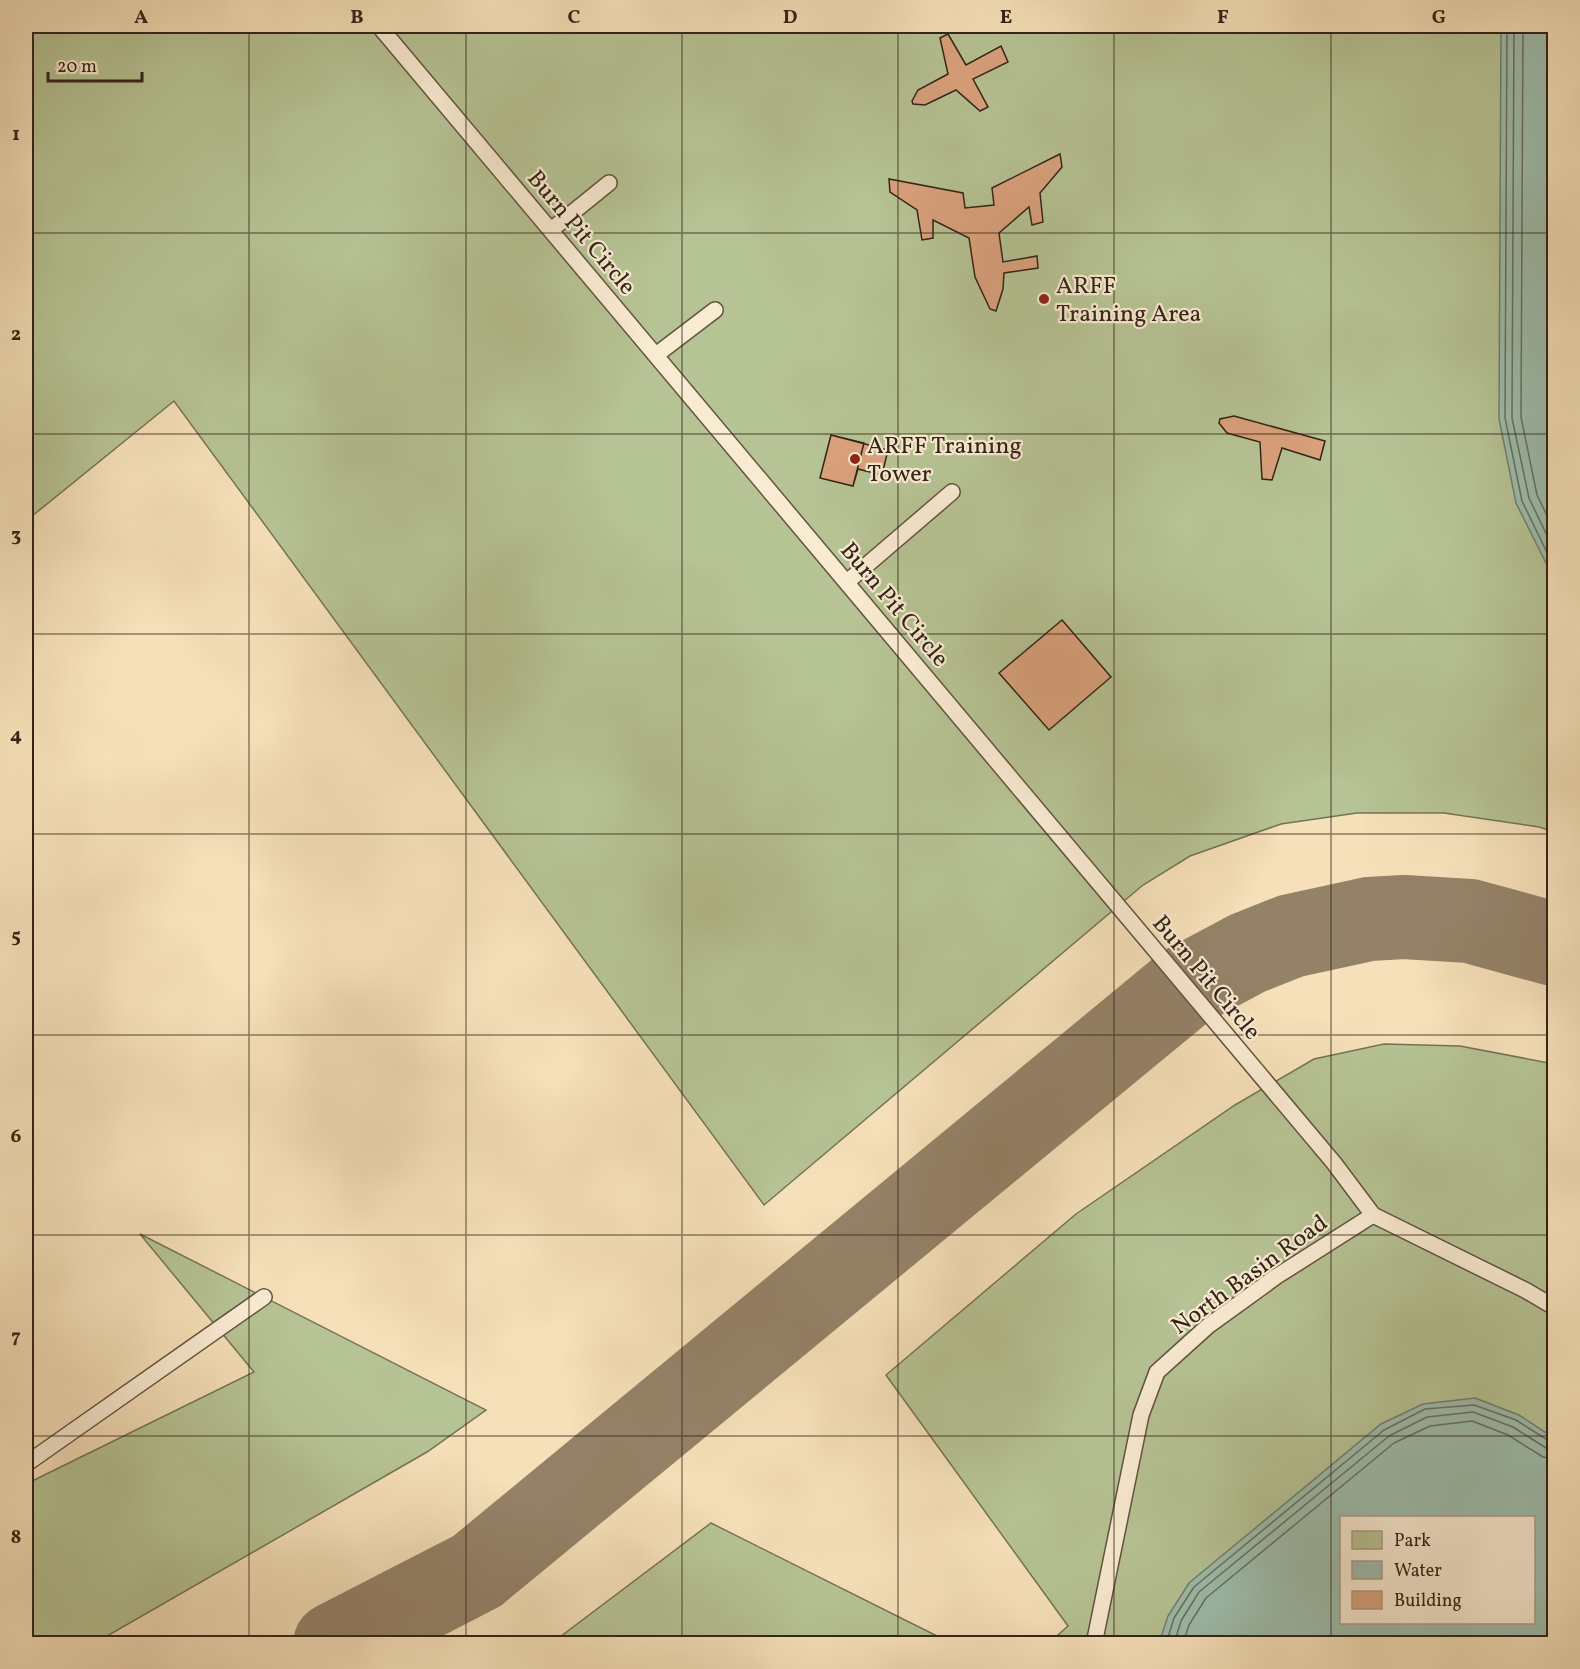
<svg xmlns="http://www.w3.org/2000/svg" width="1580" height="1669" font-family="Vollkorn,serif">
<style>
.green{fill:#b6c394;stroke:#747356;stroke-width:1.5;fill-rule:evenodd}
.water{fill:#9dbdac;stroke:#727f71;stroke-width:1.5;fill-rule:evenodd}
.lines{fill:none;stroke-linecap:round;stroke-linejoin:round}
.shore{stroke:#687062;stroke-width:1.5}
.taxiway{stroke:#948268;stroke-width:84}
.building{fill:#daa27d;stroke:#322318;stroke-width:1.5}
.service-casing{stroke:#635240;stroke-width:18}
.service{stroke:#f9ebd2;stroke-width:15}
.grid{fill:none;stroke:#322318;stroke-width:1.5;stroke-opacity:0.55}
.poi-dot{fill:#8f2418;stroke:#f9ebd2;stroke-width:2}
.labels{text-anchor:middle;stroke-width:4.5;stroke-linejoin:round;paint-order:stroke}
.street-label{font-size:24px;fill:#322318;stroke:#f9ebd2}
.poi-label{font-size:24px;fill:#322318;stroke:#f9ebd2;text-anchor:start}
.neatline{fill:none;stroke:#322318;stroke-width:2}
.grid-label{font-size:20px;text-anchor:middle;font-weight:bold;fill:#322318}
</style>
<rect width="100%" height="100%" fill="#f6e0b9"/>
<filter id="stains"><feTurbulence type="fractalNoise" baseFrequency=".00333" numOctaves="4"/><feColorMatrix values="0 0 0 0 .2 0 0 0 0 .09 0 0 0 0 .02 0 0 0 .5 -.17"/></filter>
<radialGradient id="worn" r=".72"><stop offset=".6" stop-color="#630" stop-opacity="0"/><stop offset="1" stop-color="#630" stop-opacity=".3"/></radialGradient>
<path class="green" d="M26 26H1554V832L1539 827 1444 813H1357L1281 824 1190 856 1143 885 764 1205 174 401 26 521Z
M1384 1044 1460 1046 1554 1064V1643H1049L1068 1626 886 1375 1076 1214 1235 1105 1314 1059ZM1342 1518H1534V1622H1342Z
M140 1234 486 1410 427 1452 95 1643 26 1644V1484L254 1372Z
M711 1523 951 1643H552Z"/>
<path class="water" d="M1501 26H1554V579L1516 503 1499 419Z
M1475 1398 1519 1415 1554 1438V1643H1159L1168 1616 1189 1583 1381 1424 1423 1404ZM1342 1518H1534V1622H1342Z"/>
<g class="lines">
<path class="shore" d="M1507 26 1505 418 1522 501 1554 567
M1514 26 1512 418 1529 498 1554 550
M1523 26 1521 417 1537 495 1554 530
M1166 1644 1174 1618 1194 1587 1384 1430 1425 1409 1474 1405 1516 1420 1549 1441 1554 1442
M1174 1644 1181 1621 1199 1592 1389 1436 1427 1417 1473 1412 1513 1427 1546 1448 1554 1450
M1183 1644 1189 1625 1206 1598 1394 1443 1430 1426 1472 1421 1508 1435 1543 1457 1554 1459"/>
<path class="taxiway" d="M335 1644 477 1571 1186 986 1248 953 1291 936 1369 919 1404 917 1470 921 1554 944"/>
</g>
<path class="building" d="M948 34 966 65 1001 46 1008 62 973 79 988 107 980 111 956 90 925 105 913 104 912 101 918 90 948 74 940 38Z
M1060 154 1062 167 1040 193 1043 222 1032 225 1029 207 999 233 1003 262 1037 256 1038 268 1004 273 1003 289 996 311 990 309 975 277 969 238 933 220V238L922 240 917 210 890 192 889 179 963 193 965 208 994 205 992 188Z
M1234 416 1325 441 1320 460 1282 448 1272 480 1262 479 1260 442 1227 433 1219 423 1220 419Z
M831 435 888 450 882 475 858 469 853 486 820 478Z
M831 435 864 443 853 486 820 478Z
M1062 620 1111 677 1049 730 999 673Z"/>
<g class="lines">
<g class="service-casing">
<path id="service" d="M379 26 1334 1163 1373 1215 1525 1290 1554 1307
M551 230 609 183
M656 355 715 310
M847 582 952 492
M26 1464 264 1297
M1094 1644 1141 1415 1157 1372 1208 1326 1277 1276 1373 1215"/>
</g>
<use href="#service" class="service"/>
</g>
<path class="grid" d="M249 26V1644M466 26V1644M682 26V1644M898 26V1644M1114 26V1644M1331 26V1644M26 233H1554M26 434H1554M26 634H1554M26 834H1554M26 1035H1554M26 1235H1554M26 1436H1554"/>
<g class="poi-dot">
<circle cx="1044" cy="299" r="6"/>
<circle cx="855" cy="459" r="6"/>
</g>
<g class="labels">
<g class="street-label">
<text transform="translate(582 232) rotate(50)" y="8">Burn Pit Circle</text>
<text transform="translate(895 604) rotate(50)" y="8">Burn Pit Circle</text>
<text transform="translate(1207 977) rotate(50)" y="8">Burn Pit Circle</text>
<text transform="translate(1249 1274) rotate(-36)" y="8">North Basin Road</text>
</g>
<g class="poi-label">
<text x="1056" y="293">ARFF<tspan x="1056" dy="28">Training Area</tspan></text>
<text x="867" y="453">ARFF Training<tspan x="867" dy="28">Tower</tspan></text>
</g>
</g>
<rect width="1580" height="1669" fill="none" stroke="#f6e0b9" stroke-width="66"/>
<rect x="1340" y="1516" width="195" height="108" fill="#f9ebd2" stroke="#a99b88" stroke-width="1.5"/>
<rect x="1352" y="1531" width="30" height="18" fill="#b6c394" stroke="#a99b88" stroke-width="1.5"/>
<text x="1394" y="1546" font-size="18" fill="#322318">Park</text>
<rect x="1352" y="1561" width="30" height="18" fill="#9dbdac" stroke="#a99b88" stroke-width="1.5"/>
<text x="1394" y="1576" font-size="18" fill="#322318">Water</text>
<rect x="1352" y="1591" width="30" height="18" fill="#daa27d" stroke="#a99b88" stroke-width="1.5"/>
<text x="1394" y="1606" font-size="18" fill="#322318">Building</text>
<path d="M48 72v9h94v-9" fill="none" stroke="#322318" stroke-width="3"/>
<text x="57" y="72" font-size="18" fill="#322318" stroke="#f9ebd2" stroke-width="4.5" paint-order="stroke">20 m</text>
<rect x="33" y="33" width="1514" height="1603" class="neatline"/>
<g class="grid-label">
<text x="141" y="23">A</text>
<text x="357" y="23">B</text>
<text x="574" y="23">C</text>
<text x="790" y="23">D</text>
<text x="1006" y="23">E</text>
<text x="1223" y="23">F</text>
<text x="1439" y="23">G</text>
<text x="16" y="140">1</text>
<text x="16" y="340">2</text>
<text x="16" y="541">3</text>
<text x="16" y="741">4</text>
<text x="16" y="942">5</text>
<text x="16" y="1142">6</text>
<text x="16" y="1342">7</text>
<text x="16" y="1543">8</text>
</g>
<rect width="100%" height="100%" filter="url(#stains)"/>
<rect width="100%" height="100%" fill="url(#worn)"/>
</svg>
